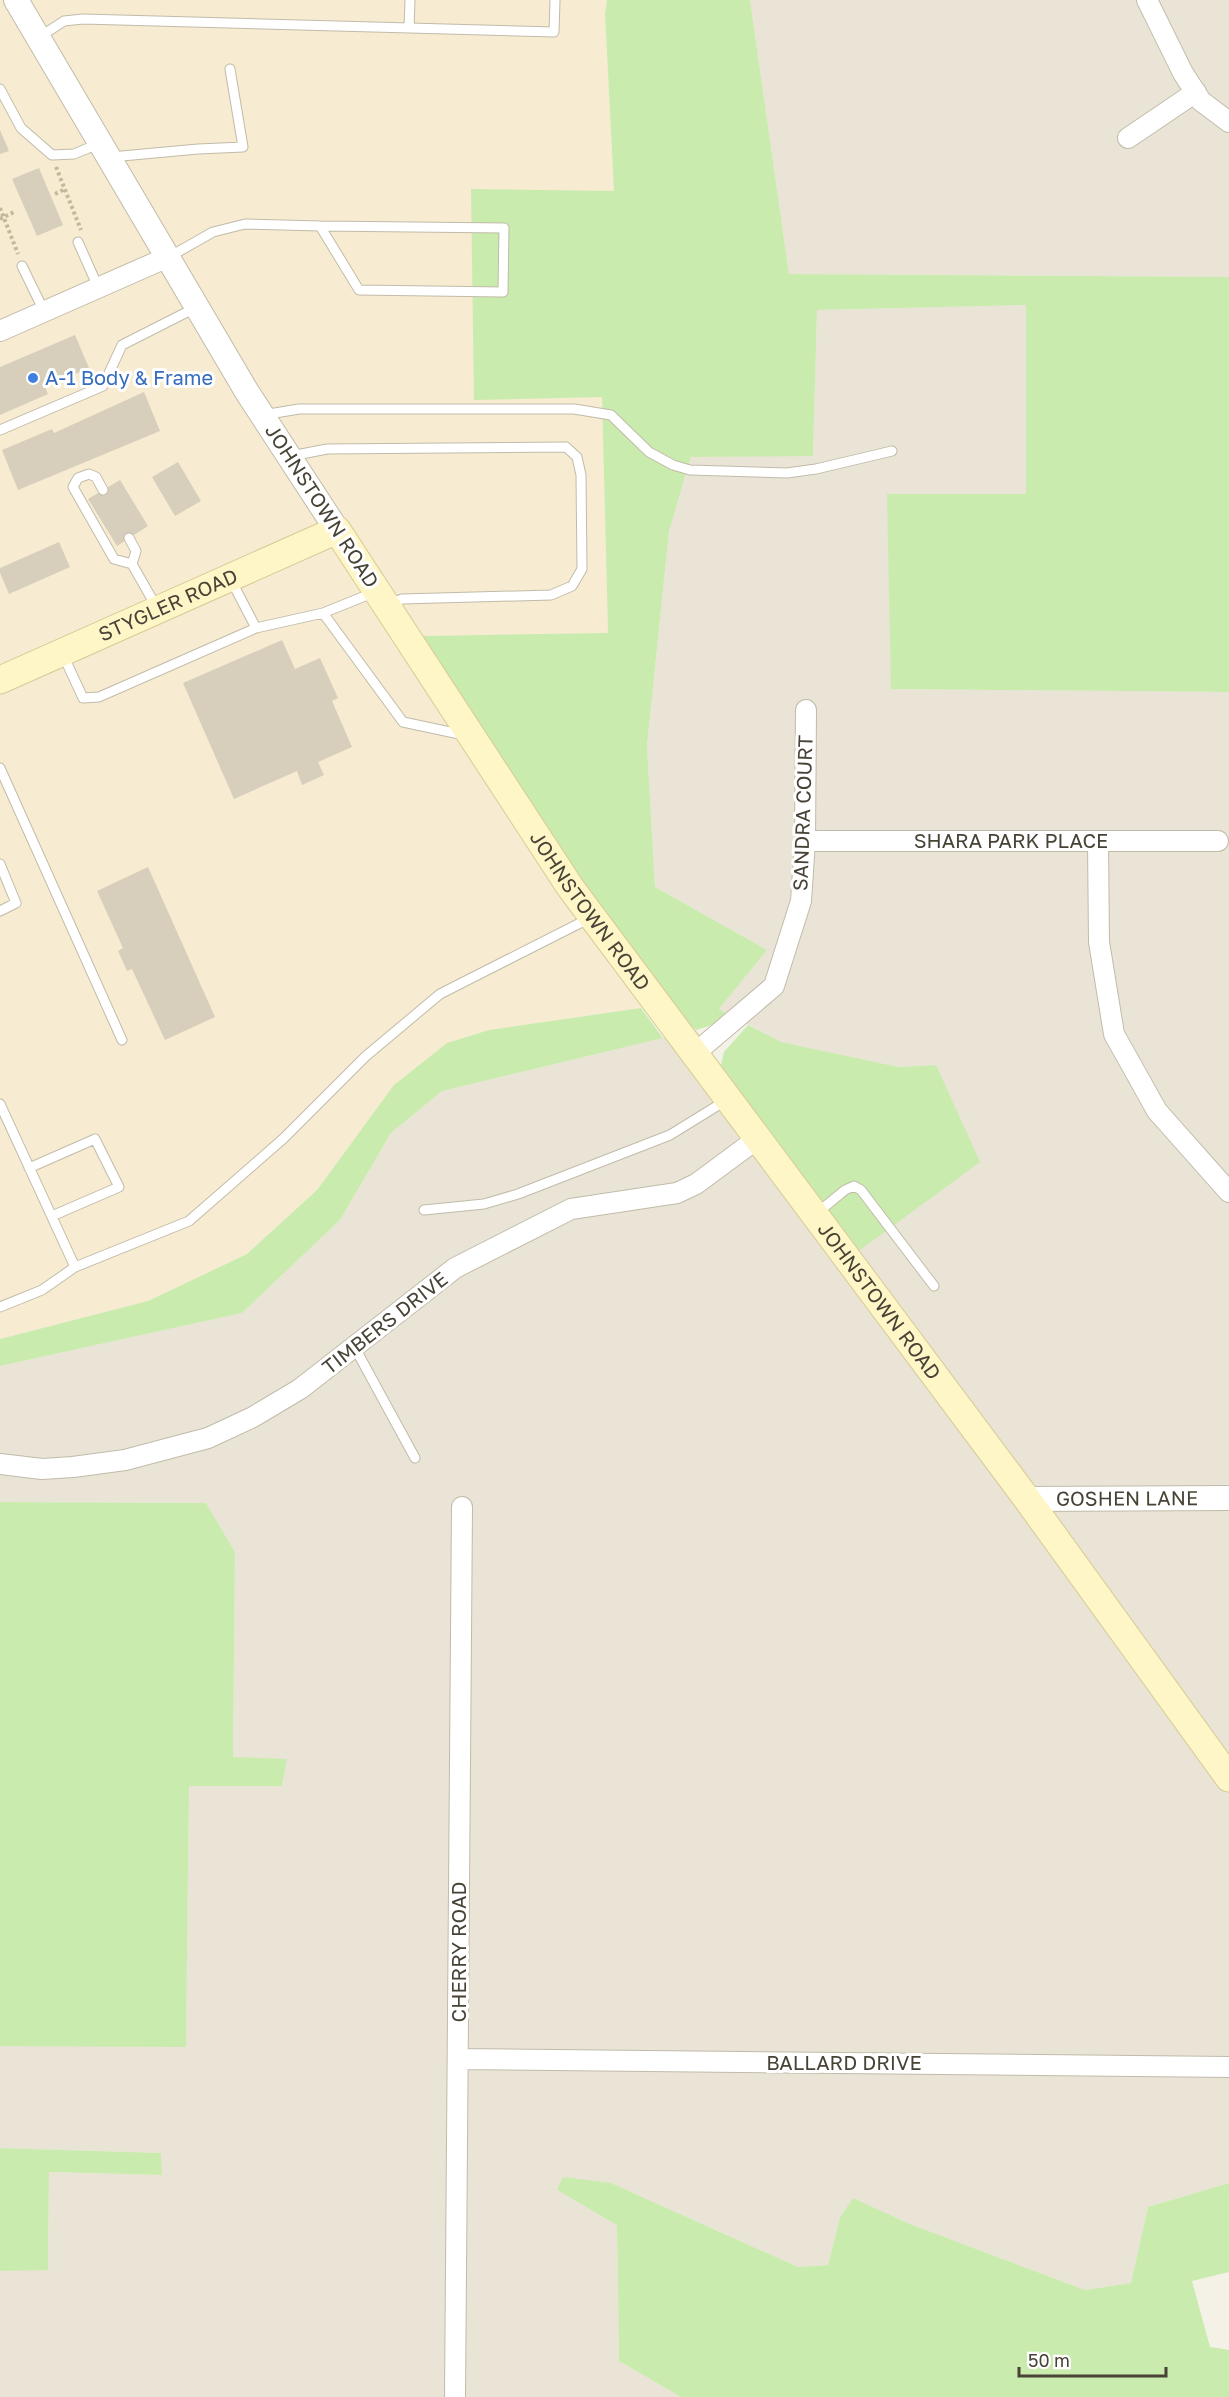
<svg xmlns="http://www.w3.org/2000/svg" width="1229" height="2397" font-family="'Golos Text',sans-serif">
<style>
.residential{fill:#e9e4d5}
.commercial{fill:#f7ebd2}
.green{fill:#caebae}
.building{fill:#d7cfbc}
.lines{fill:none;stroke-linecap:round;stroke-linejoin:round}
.service-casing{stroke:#c1bba9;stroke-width:11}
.minor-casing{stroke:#c1bba9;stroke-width:22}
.tertiary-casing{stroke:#c1bba9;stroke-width:26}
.secondary-casing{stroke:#d7cb95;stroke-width:29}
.path{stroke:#c3b89a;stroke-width:4;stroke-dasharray:3 3;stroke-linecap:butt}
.service{stroke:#fff;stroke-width:9}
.minor{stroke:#fff;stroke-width:20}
.tertiary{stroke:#fff;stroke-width:24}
.secondary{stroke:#fff6c7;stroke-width:27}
.shop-dot{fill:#3f7fe0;stroke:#fff;stroke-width:2}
.labels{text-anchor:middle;stroke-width:6;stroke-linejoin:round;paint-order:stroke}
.shop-label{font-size:20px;fill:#366cbe;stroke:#fff;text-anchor:start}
.street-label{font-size:20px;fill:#484336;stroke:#fff}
</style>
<rect width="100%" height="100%" fill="#f4f2e7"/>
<path class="residential" d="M750 0H1229V277L789 274Z
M1027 305 1026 494 891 689 1229 692V2183L1148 2207 1131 2283 1085 2290 910 2224 853 2198 840 2217 828 2265 798 2267 611 2183 557 2190 617 2224 619 2361 681 2397H0V2271L48 2269 49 2172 162 2175 160 2153 0 2148V2046H186L189 1785 282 1786 287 1759 233 1758 235 1552 206 1503 0 1502V1366L242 1313 340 1220 391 1133 442 1091 696 1030 855 1253 936 1065 899 1067 780 1042 719 1009 767 950 655 887 647 746 669 531 691 457 813 455 817 310Z"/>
<path class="commercial" d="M0 0H607L605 14 614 191 471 190 602 397 608 633 424 636 666 995 641 1008 489 1030 447 1043 394 1085 317 1190 247 1254 148 1301 0 1339Z"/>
<path class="green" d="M607 0H750L789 274 1229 277V692L891 689 887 494H1026V305L817 310 813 456 691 457 669 531 647 746 655 887 767 950 719 1009 729 1015 709 1026 696 1030 687 1022 600 912 539 823 423 636 608 633 602 397 474 400 471 189 614 191 605 14Z
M641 1008 663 1038 442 1091 391 1133 340 1220 242 1313 0 1366V1339L148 1301 247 1254 317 1190 394 1085 447 1043 489 1030Z
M748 1025 781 1042 899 1067 936 1065 980 1162 856 1253 721 1065 724 1052Z
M0 1502 206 1503 235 1552 233 1757 287 1759 282 1786H189L186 2047 0 2046Z
M0 2148 161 2153 162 2175 49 2172 48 2270 0 2271Z
M563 2177 611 2183 798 2267 828 2265 840 2217 853 2198 910 2224 1085 2290 1131 2283 1148 2207 1229 2183V2272L1192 2281 1210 2347 1229 2350V2397H681L619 2361 617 2225 557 2190Z"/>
<path class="building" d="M0 130 9 151 0 154Z
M39 168 63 225 37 236 12 179Z
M75 335 89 368 45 387 48 394 0 415V367Z
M144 392 160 431 18 490 2 450 52 429 54 433Z
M178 462 201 501 175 516 152 477Z
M120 480 148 526 117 546 88 499Z
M59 542 70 567 9 594 0 573V568Z
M282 640 295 669 320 658 338 698 332 701 352 747 318 762 324 775 302 785 297 771 234 799 183 683Z
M148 867 215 1017 165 1040 132 969 127 971 118 951 123 948 97 891Z"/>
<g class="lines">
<g class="service-casing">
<path id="service" d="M409 28 410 0
M38 38 64 21 83 19 554 32 555 0
M0 89 21 128 52 155 74 154 98 144
M111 157 198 149 243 147 230 69
M78 242 98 287
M169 257 213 232 245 224 320 226 359 290 503 292 504 228 320 226
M22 266 44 311
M263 415 299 409H574L611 415 649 452 673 465 690 470 787 473 816 469 892 451
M0 430 103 386 122 345 197 307
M291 456 327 449 566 447 577 457 581 475 582 569 572 586 551 595 402 599 389 604
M103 490 96 477 89 474 78 478 73 487 114 559 132 564 136 551 129 538
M132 564 157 608
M231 580 256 628
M375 592 323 613 403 722 464 735
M63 655 83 698 99 697 256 628 323 613
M0 768 122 1040
M0 864 16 903 0 911
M0 1104 75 1267 42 1290 0 1307
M29 1168 95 1139 119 1187 52 1216
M424 1210 484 1204 518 1194 670 1135 725 1101
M817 1213 845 1190 854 1186 861 1190 934 1286
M75 1267 189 1221 284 1138 366 1056 440 994 590 918
M355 1348 415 1458"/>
</g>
<g class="minor-casing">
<path id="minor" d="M1147 0 1183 73 1201 101 1229 122
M1128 138 1196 92
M0 331 168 257
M805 841H1218
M1098 842 1099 942 1114 1034 1157 1111 1229 1192
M693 1055 774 986 801 901 805 841 806 710
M0 1464 42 1469 73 1467 125 1460 208 1438 253 1417 300 1389 455 1268 571 1209 677 1193 696 1184 757 1139
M459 2059 1229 2067
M455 2397 462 1507"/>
</g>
<g class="tertiary-casing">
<g id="tertiary">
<path d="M16 0 247 392 337 530"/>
<path id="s1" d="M1027 1499 1229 1498"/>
</g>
</g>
<g class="secondary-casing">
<g id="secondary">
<path id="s2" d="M0 680 337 530 570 887 1027 1499 1229 1778"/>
</g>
</g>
<path class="path" d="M56 167 81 230
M55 194 65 189
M0 208 18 254
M0 219 16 211"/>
<use href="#service" class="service"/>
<use href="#minor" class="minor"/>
<use href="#tertiary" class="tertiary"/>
<use href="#secondary" class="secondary"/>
</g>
<circle class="shop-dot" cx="33" cy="378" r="6"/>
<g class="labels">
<g class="shop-label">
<text x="45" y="385">A-1 Body &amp; Frame</text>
</g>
<g class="street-label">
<text transform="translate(322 506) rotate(57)" y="7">JOHNSTOWN ROAD</text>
<text dy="7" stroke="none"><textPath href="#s2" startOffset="184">STYGLER ROAD</textPath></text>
<text transform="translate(803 813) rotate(-88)" y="7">SANDRA COURT</text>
<text x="1011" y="848">SHARA PARK PLACE</text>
<text dy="7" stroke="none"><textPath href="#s2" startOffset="826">JOHNSTOWN ROAD</textPath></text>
<text dy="7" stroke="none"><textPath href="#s2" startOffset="1312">JOHNSTOWN ROAD</textPath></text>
<text transform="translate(385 1323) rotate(-38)" y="7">TIMBERS DRIVE</text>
<text dy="7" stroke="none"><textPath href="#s1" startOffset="100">GOSHEN LANE</textPath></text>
<text transform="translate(459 1952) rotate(-90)" y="7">CHERRY ROAD</text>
<text x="844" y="2070">BALLARD DRIVE</text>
</g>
</g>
<path d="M1019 2367v9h147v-9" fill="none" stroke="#484336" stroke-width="3"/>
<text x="1028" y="2367" font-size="18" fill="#484336" stroke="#ffffff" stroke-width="4.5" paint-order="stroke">50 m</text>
</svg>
